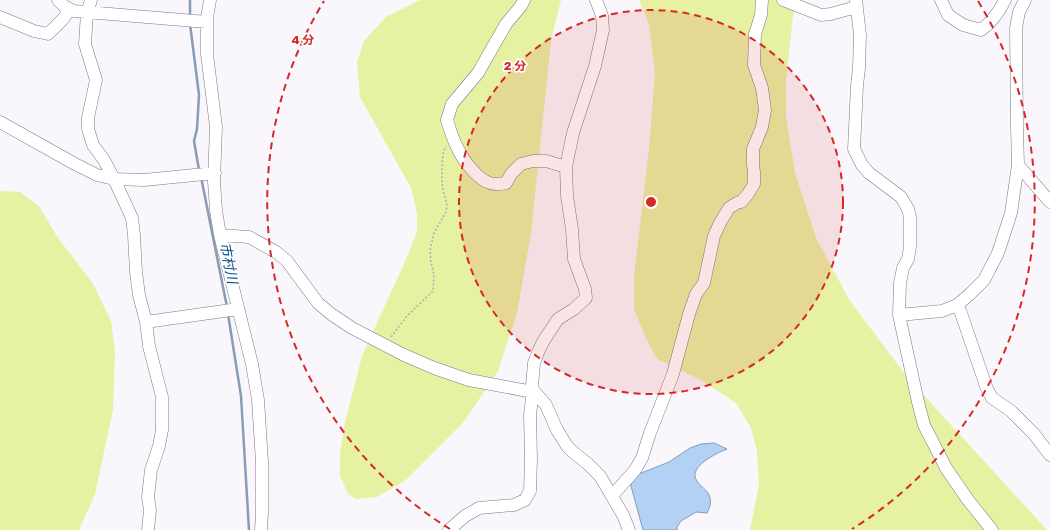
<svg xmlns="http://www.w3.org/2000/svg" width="1050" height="530" font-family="Rubik,'Noto Sans JP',sans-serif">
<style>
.green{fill:#e7f1a2}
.water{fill:#b3d1f5;stroke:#889cb8}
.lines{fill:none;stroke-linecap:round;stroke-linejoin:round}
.stream{stroke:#889cb8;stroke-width:2.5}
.minor-casing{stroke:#7f748d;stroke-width:13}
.path{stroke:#b1aeb5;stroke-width:1.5;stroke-dasharray:2 2;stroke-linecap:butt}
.minor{stroke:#fff;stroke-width:12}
.ring{fill:none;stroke:#d62828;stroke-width:2;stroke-dasharray:7 5}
.labels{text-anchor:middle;stroke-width:3.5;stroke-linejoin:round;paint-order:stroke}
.water-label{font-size:14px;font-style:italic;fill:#034b90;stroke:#fff}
.centre{fill:#d62828;stroke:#fff;stroke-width:2}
.ring-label{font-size:12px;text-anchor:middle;font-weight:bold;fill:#d62828;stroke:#fff;stroke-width:3.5;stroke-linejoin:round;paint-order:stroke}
</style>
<rect width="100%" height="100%" fill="#f9f7fc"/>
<path class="green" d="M420 0H561L551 41 531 233 517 313 498 371 463 423 406 480 377 497 357 499 348 494 340 476V454L345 422 362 356 403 266 417 232V213L411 188 360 97 357 62 364 41 386 17Z
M639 0H798L793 16 786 81V117L795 173 816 238 850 301 908 378 1047 530H750L759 484 757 451 751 428 736 403 701 380 657 359 646 338 634 309V276L649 149 655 73 649 24Z
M0 191 20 192 39 206 58 238 93 284 111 321 115 351 113 410 95 494 79 530H0Z"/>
<path class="water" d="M714 443 727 449C717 453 687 467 697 481 700 486 707 490 709 495 712 501 710 507 707 513L696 512 681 521 677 527V530H643L631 486 632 479 636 475 669 462 690 448 701 444Z"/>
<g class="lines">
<path class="stream" d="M190 0V17
M190 24 199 95 197 129 194 141 199 170
M201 177 227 307
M228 314 241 396 249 530"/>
<g class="minor-casing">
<path id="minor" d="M58 0 64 6 74 11 207 22
M91 0 87 13 85 44 96 80 88 118V129L93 145 104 160 114 179 132 218 134 235 136 272 139 295 146 322 149 346 162 397V430L159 446 151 470 148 497 150 510 148 530
M210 0 207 18V54L216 127 214 181 216 210 220 235 252 364 258 400 262 462V513L261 530
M524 0 521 6 506 24 478 73 452 104 447 120C450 130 453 140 458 149 463 160 478 180 490 183 495 185 501 184 506 183L511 174 521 164 533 161H546L566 167
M783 0 821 15 831 14 856 7
M856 0 860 35 859 68 857 86 854 149 862 165 869 173 901 197 908 209 910 217V247L908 259 903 268 900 283 899 315 918 402 924 425 946 468 968 500 992 530
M941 0 948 15 963 25 981 30C992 22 999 12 1005 0
M0 17 34 31 48 34 63 19 70 9
M0 122 75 164 97 175 114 179 144 180 215 173
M1018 165 1050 202
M220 235 249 237 276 252 287 261 318 303 331 314 352 328 404 355 434 368 469 380 528 391 533 390
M957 305 961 313 987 389 992 398 1011 411 1034 434 1050 455
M899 315 942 311 957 305 970 294 984 280 998 253 1011 213 1018 165 1017 127 1016 28 1019 12 1025 0
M146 322 238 309
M533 390 546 405 557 430 567 446 573 452 588 464 600 476 623 515 629 530
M612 496 635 470 642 458 650 433 673 374 689 314 696 294 704 283 714 236 720 223 729 208 737 203 741 202 748 194 754 184V172L753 165V149L762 127 765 110 762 88 754 65 755 34 761 15 762 0
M449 530 465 516 479 508 514 505 525 500 530 491 531 458 530 415 533 390 532 386 534 363 539 350 544 340 558 319 574 309 586 298 585 289 574 259 572 229 567 196 566 167 573 133 595 66 603 30 602 16 596 0"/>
</g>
<path class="path" d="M391 337 407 316 433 291 434 275 431 262 430 250 434 233 446 212 447 205 443 190 442 183V165L443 154 446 146"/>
<use href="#minor" class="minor"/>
</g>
<circle cx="651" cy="202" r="192" fill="#d62828" fill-opacity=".12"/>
<g class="ring">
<circle cx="651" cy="202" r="192"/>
<path d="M450 529A384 384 0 0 1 324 1M978 1A384 384 0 0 1 852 529"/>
</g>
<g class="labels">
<g class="water-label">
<text transform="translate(229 263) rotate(79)" y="5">市村川</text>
</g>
</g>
<circle cx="651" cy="202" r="6" class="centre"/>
<g class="ring-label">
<text x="303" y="44">4 分</text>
<text x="515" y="70">2 分</text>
</g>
</svg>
